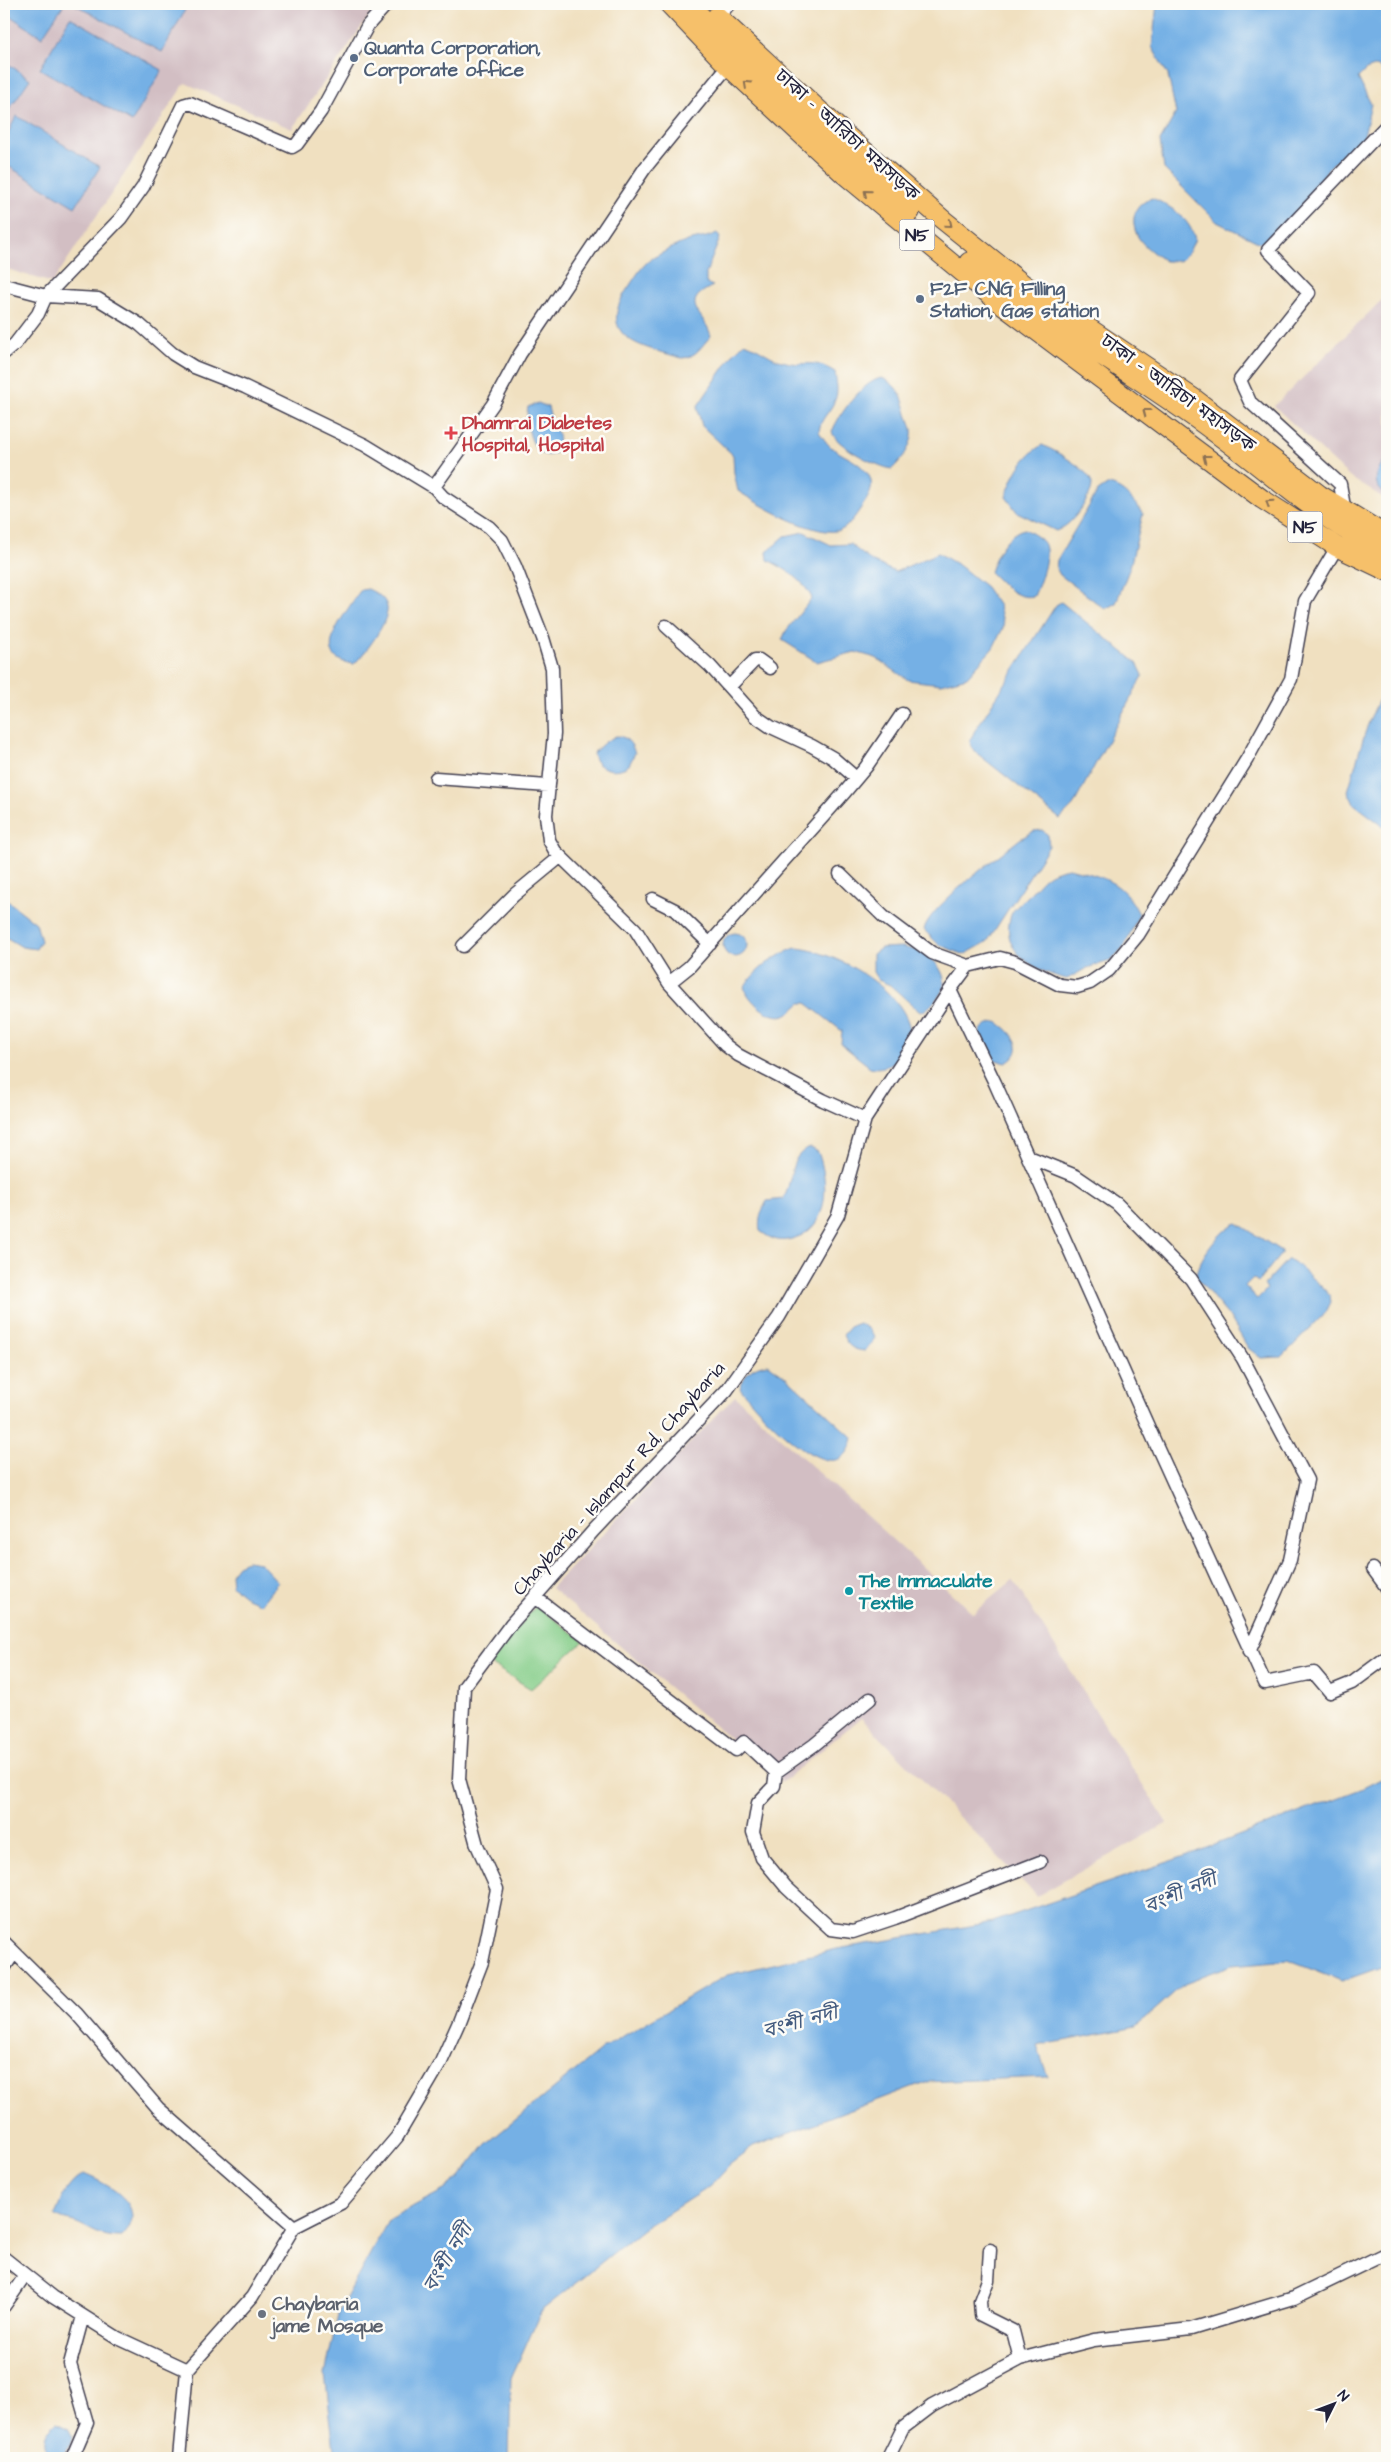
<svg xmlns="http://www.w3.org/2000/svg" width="1391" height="2462" font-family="'Architects Daughter','Noto Sans Bengali',sans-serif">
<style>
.industrial{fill:#d2bec3}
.green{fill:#85cd89;stroke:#547862}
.water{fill:#74b0e5;stroke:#4b6990}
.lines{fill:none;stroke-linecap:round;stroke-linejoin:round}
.minor-casing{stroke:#413e4f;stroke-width:15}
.highway-casing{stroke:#413e4f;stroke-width:21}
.minor{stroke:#fff;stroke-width:12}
.highway{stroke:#f6c06b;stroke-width:19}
.oneway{stroke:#8c7153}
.service-dot{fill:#5c6f8a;stroke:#fdfcf7;stroke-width:2}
.health-dot{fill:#e0444e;stroke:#fdfcf7;stroke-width:2}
.culture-dot{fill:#0f9aa8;stroke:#fdfcf7;stroke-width:2}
.worship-dot{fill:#6b7280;stroke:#fdfcf7;stroke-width:2}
.labels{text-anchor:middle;stroke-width:5;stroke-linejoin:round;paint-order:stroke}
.shield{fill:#fdfcf7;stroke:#646373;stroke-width:1}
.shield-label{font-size:18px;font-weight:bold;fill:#22223b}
.service-label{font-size:19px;font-weight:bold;fill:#4e5e75;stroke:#fdfcf7;text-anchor:start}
.street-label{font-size:19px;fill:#22223b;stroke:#fdfcf7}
.health-label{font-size:19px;font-weight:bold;fill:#be3a42;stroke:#fdfcf7;text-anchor:start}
.culture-label{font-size:19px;font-weight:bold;fill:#0d838f;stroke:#fdfcf7;text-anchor:start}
.worship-label{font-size:19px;font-weight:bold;fill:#5b616d;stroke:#fdfcf7;text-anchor:start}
.water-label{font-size:20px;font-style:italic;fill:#435b7f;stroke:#fdfcf7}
</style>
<rect width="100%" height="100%" fill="#fdfcf7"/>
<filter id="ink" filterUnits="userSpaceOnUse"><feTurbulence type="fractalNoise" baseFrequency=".02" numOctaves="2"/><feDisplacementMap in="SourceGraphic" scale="10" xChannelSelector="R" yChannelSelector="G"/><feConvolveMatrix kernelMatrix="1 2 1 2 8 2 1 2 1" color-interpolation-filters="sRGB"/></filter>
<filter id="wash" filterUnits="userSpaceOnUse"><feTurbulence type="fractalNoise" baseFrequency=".0096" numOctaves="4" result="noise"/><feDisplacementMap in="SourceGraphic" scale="20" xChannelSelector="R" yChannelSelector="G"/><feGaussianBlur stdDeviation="1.12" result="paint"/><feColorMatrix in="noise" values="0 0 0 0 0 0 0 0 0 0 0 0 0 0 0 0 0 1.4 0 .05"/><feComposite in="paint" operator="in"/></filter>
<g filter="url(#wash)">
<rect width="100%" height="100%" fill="#f0e0c0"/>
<path class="industrial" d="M4 4H377L292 129 185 83 52 283 4 268Z
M1387 295V500L1351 478 1274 406Z
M735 1396 973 1613 1013 1580 1167 1823 1037 1896 861 1718 782 1782 551 1588Z"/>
<path class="green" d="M536 1606 584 1641 531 1689 487 1662Z"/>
<path class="water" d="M4 4H64L42 37 4 12Z
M74 4H175L185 10 162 52Z
M1157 4H1387V75L1377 66 1366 70 1358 78 1371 104 1363 140 1329 167 1309 199 1276 234 1260 243 1217 222 1164 169 1160 141 1176 113 1168 75 1152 47Z
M70 17 162 70 132 122 40 69Z
M4 61 30 79 4 117Z
M17 116 100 167 75 207 8 166C0 150 8 130 17 116Z
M1152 198C1171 206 1190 219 1195 239L1189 252 1180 261H1165C1149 250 1132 239 1134 218 1135 208 1142 202 1152 198Z
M717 233 720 238 706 273V283L713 286C677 303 705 313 711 336 702 345 696 358 682 358 647 348 595 340 626 291 634 280 641 265 653 258 664 252 676 245 688 241 699 238 707 238 717 233Z
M744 343C761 348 770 359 786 362 807 367 812 358 835 372 836 381 839 391 835 400 830 413 820 418 819 432 823 437 826 443 831 447 844 457 858 460 868 474 875 485 870 495 863 505 858 512 851 524 843 529 820 541 758 504 738 491L734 473 733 455 702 426 697 407 734 353Z
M882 378C897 385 902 395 906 410 907 416 911 423 912 429 914 444 902 460 892 469 878 467 836 446 832 432 838 415 864 380 882 378Z
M538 403 548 407C552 427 564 433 556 453 533 465 524 423 528 407Z
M1042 445C1054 450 1091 470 1092 484 1092 493 1085 502 1081 509 1073 519 1068 526 1056 531L1017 512 1006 497C1012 477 1023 456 1042 445Z
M1387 456V495C1368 483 1378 471 1387 456Z
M1107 485C1123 486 1134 502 1143 514L1130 567 1116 603 1105 609 1060 575 1056 568 1057 560 1098 491Z
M1025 529C1031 533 1040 537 1044 543 1051 554 1039 585 1034 596 1015 600 1003 584 990 572 995 556 1007 532 1025 529Z
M804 532 831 545 850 544 871 561 895 572 938 553 960 566 986 587 999 606 1004 626 993 648 967 677 941 684 908 680 876 658 855 652 817 662 782 640 786 631 812 598C802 578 787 570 768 560L767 552 785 536Z
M368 589C376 593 385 597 387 607 390 621 364 655 354 664 308 659 344 616 357 595L361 590Z
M1061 602 1137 663 1143 675 1073 806 1060 819 974 751 970 742 974 732 1056 605Z
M1387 686V829L1354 804 1348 791C1359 755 1366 718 1387 686Z
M616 736C627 736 632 744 635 753L629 765C617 774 595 770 593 753L605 742Z
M1042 830 1048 835 1049 846 987 942 964 955 938 944 924 930C928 907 999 856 1020 839L1034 831Z
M1069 868C1103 877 1123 881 1139 914L1124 947 1110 961 1087 968 1067 979C1037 972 998 952 1011 915 1013 908 1024 901 1029 895 1043 879 1046 872 1069 868Z
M4 898 36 923 41 941 36 949 22 947 4 936Z
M723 945a12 12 0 1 1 24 0a12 12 0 1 1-24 0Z
M903 947C909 949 917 950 922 952 938 961 953 981 938 997 933 1003 928 1010 920 1012L890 985 878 980 873 972V954L881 948Z
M796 948C832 950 906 990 910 1031 910 1040 906 1048 901 1055 894 1065 881 1070 870 1067L841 1044 842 1031 806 1003H801C796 1007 791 1013 785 1015 769 1020 749 1001 744 987 755 970 777 954 796 948Z
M997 1022C1012 1031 1029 1050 1006 1063L989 1058 978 1036C982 1026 987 1023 997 1022Z
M811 1148 818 1152C829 1181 830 1227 795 1238 780 1243 772 1240 760 1231 758 1219 761 1212 767 1201L783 1199C794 1182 787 1154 811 1148Z
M1237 1223 1281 1251V1254L1258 1282 1253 1278 1245 1286 1257 1299 1267 1289 1264 1285 1288 1259 1294 1262 1323 1288 1330 1296 1331 1302 1326 1312 1282 1357 1261 1358 1248 1348 1231 1319 1196 1277C1196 1262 1222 1227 1237 1223Z
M859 1323 869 1329 875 1338 865 1351C853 1350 847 1346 843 1335L851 1326Z
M768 1364 785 1376 853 1438C839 1502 758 1410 740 1388 745 1373 752 1366 768 1364Z
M247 1561 260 1563 278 1582 261 1604 247 1598 232 1586 231 1574 238 1565Z
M1387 1776V1965L1342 1981 1287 1960 1232 1965 1186 1982 1136 2027 1037 2046 1048 2077 925 2082 753 2147 729 2165 710 2186 643 2229 541 2311 511 2378 509 2458H335L325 2374 339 2311 389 2219 444 2190 459 2178 486 2144 603 2048 727 1975 837 1949 993 1922 1188 1855 1361 1789Z
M84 2174C110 2185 151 2207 122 2237 99 2237 97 2232 77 2223 69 2220 63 2221 55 2215 61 2198 68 2183 84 2174Z
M57 2423 68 2428 72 2436 70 2446 64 2454 58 2456 47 2451C42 2438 46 2431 57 2423Z"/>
</g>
<g filter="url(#ink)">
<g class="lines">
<g class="minor-casing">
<path id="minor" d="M718 17 729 4
M4 285 46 296 98 299 139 324 173 354 194 367 245 387 365 445 434 487 443 497 489 527 502 540 515 566 543 638 552 668 554 734 546 815 549 840 555 851 635 929 669 983 725 1045 738 1055 823 1100 865 1119 838 1215 779 1317 727 1390 594 1530 511 1624 464 1687 459 1779 477 1845 497 1889 482 1962 459 2022 441 2062 397 2137 341 2203 294 2227 252 2297 187 2370
M4 353 15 344 38 314 46 296 121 218 143 187 183 105 190 103 292 147 297 144 321 111 368 25 387 4
M434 487 493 404 520 354 645 168 728 66
M1345 512 1340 484 1250 402 1240 380 1309 293 1268 250 1387 125
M666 626 710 666 755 716 771 727 812 746 833 758 856 778
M729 687 755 660H759L770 668
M436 778 548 786
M840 874 884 917 932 953 968 966 1000 958 1015 962 1060 985 1077 987 1090 983 1109 970 1138 935 1247 759 1291 679 1305 601 1337 547
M653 899 675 910 710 944
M463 946 514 895 560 857
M669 983 689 967 845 792 866 767 902 714
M950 990 968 966
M865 1119 950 990 995 1083 1155 1442 1265 1683 1314 1673 1330 1692 1352 1683 1387 1657
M1029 1157 1076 1176 1117 1204 1191 1279 1243 1359 1307 1480 1290 1560 1249 1652
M1373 1569 1387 1588
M535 1597 736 1750 744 1742 776 1772 814 1745 870 1699
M776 1772 774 1786 758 1803 753 1832 762 1858 786 1887 831 1929 853 1932 895 1918 1040 1862
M4 1942 76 2013 158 2108 294 2227
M4 1968 14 1953
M990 2250 988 2280 980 2301 981 2315 1013 2331 1020 2359
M4 2258 53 2297 118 2338 187 2370
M4 2306 25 2276
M72 2458 87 2423 70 2364 83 2316
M179 2458 187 2370
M888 2458 903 2428 932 2406 1020 2359 1094 2340 1191 2329 1294 2298 1387 2253"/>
</g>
<g class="highway-casing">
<path id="highway" d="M669 4 728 66 845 175 1002 305 1262 499 1337 547 1387 571
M689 4C760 77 833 146 910 212
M717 16 846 135 942 219 1023 284 1196 400 1320 495 1387 536
M969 262C1046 325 1133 372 1213 431 1271 473 1322 522 1387 553"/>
</g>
<use href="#minor" class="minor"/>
<use href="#highway" class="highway"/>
</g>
<defs><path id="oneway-chevron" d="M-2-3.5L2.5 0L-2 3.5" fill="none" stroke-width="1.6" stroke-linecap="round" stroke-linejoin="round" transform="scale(1.25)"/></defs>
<g class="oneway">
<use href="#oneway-chevron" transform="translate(747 84) rotate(-137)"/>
<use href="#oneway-chevron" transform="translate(867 193) rotate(-140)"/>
<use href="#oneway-chevron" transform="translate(949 224) rotate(39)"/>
<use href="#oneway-chevron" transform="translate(1146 412) rotate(-143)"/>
<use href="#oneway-chevron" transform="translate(1206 458) rotate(-142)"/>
<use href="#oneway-chevron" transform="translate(1269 503) rotate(-147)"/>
</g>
</g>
<g class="service-dot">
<circle cx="354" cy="58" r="5"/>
<circle cx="920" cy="299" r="5"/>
</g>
<path class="health-dot" d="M448.5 425.5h5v5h5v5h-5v5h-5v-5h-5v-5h5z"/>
<circle class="culture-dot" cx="849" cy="1591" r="5"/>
<circle class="worship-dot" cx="262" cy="2314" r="5"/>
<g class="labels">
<g class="shield">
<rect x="899.5" y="219.5" width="35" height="31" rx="4"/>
<rect x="1287.5" y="511.5" width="35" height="31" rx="4"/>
</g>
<g class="shield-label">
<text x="917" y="241">N5</text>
<text x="1305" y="533">N5</text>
</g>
<g class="service-label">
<text x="364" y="54">Quanta Corporation,<tspan x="364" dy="22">Corporate office</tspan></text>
<text x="930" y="295">F2F CNG Filling<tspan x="930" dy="22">Station, Gas station</tspan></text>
</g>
<g class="street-label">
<text transform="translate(848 134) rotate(42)" y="7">ঢাকা - আরিচা মহাসড়ক</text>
<text transform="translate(1179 392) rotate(36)" y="7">ঢাকা - আরিচা মহাসড়ক</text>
<text transform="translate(618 1478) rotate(-48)" y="7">Chaybaria - Islampur Rd, Chaybaria</text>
</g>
<g class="health-label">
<text x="462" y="429">Dhamrai Diabetes<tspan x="462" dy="22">Hospital, Hospital</tspan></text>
</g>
<g class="culture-label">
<text x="859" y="1587">The Immaculate<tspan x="859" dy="22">Textile</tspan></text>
</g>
<g class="worship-label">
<text x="272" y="2310">Chaybaria<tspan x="272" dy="22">jame Mosque</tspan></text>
</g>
<g class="water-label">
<text transform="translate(1180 1892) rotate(-23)" y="7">বংশী নদী</text>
<text transform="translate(800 2021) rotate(-15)" y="7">বংশী নদী</text>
<text transform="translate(447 2257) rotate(-59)" y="7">বংশী নদী</text>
</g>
</g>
<rect width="1391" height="2462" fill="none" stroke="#fdfcf7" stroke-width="20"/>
<g transform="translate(1334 2404) rotate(48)" stroke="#fdfcf7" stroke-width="4" paint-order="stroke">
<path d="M0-4L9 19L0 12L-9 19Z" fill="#22223b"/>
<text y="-8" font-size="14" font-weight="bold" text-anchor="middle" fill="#22223b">N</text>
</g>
</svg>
